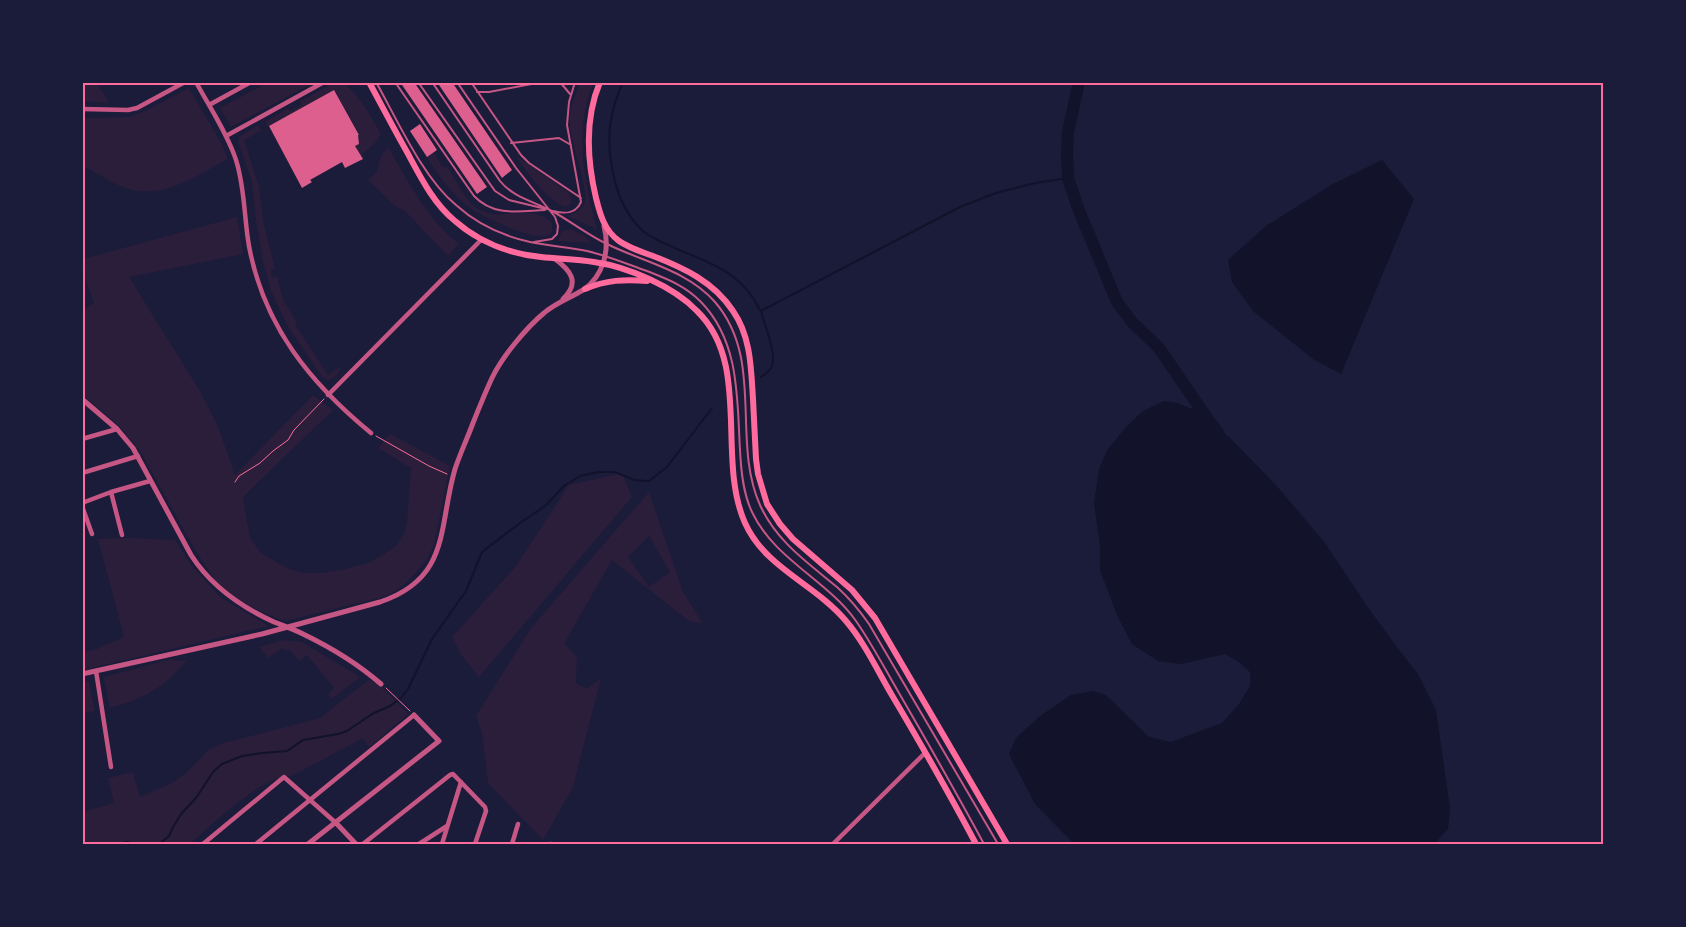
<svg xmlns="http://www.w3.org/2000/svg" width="1686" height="927" font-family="Mulish,sans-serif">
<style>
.green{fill:#2a1e3b;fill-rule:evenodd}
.water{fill:#12122b}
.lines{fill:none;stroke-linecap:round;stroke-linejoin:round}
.stream{stroke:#12122b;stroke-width:2}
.river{stroke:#12122b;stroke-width:12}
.building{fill:#dd5f8e}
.path{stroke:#ff6b9d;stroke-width:1}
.service{stroke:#c65784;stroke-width:2}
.minor{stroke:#c65784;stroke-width:4.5}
.tertiary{stroke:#c65784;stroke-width:5}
.primary{stroke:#ff6b9d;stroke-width:6}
.neatline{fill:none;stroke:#ff6b9d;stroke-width:2}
</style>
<rect width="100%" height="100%" fill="#1b1b3a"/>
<path class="green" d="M581 82 593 83C574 130 584 182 597 229L567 216C575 213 582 210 585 202 589 192 571 143 570 127 568 111 574 97 581 82Z
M82 83H97L109 103 83 101Z
M266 83H313L231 127 220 108Z
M334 83H345C360 98 371 115 381 134L375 143 361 156 355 146 359 144 358 135 359 134 334 90 268 127 265 122 288 108 290 111 301 105 300 101Z
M189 88 221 143 228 159C194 177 159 203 120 186 107 180 95 172 83 166V118L129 117 147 110Z
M258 125 261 131 244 140 259 187 263 220 275 269 271 270 272 277 277 276 283 299 297 323 295 324 328 375 341 366C339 373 335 379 327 380L322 377 287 325 271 291 263 261 256 220 252 182 238 141 240 136Z
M389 148C409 183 427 219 459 244L448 256 405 211 395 206 368 180 377 172C380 161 379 154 389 148Z
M434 152 442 166 448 168C457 181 465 201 478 209 501 223 533 202 552 223 552 227 553 232 550 234 537 244 478 215 466 205 450 191 438 176 427 157Z
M516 156 568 192 571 197V203L566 207C548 202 526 172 516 156Z
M237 217 243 254 129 277 200 391 218 426 235 475 313 395 333 410 243 497 250 538 261 553 289 569 303 573H321L341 570 368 563 381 556 396 546 404 534 407 522 411 468 378 448 390 434 450 466 434 545 427 560 406 583 394 592 379 598 285 621 260 611 240 601 227 592 215 580 195 550 140 451 119 426 83 395V310L94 303 83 271V259Z
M570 229 585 236 591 243 558 241 562 231Z
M622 473 632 497 479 677 462 656 452 637 516 566 569 485Z
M649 492 683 592 703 624 689 621 612 560 564 644 577 656 576 683 587 689 601 678 573 787 543 840 488 783 482 733 476 716 531 628ZM649 536 670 572 649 587 628 557Z
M129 538 175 540 192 566 220 597 269 626 83 670V652L97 649 124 637 98 539Z
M283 640 302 642 360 677 332 699 328 694 334 688 307 655 299 661 289 649 286 651 283 648 268 658 259 647Z
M171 659 178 661 187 660C165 687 144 699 110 708L104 677Z
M370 679 386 691 408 714 369 747 363 738 292 776C263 774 212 825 190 844H83V812L114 803 108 778 133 772 140 797 172 783 186 773 208 750 220 744 320 718Z
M89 681 95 711 83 713V683Z"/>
<path class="water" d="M1382 160 1414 199 1341 374 1313 359 1253 311 1232 282 1228 260 1266 226 1331 185Z
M1164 401 1177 403 1195 410 1231 439 1275 484 1325 543 1367 606 1396 646 1418 674 1436 710 1450 808 1448 829 1434 844H1074L1035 804 1009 754 1016 738 1040 716 1071 695 1093 691 1106 695 1149 737 1171 742 1222 723 1239 704 1250 686V672L1239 662 1225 654 1181 664 1158 661 1132 644 1117 615 1100 570V546L1094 503 1099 469 1108 449 1127 426 1143 411Z"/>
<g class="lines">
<path class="stream" d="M623 82C610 111 606 136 612 168 616 191 625 215 643 231 653 239 666 244 677 249 713 264 742 273 760 310
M761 377C766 374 770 371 772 366 777 355 764 323 761 311L960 207 996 193 1035 183 1068 178
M121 844 127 842 136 844
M159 844 169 836 173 827 181 814 196 798 213 772 222 764 242 756 262 753 287 751 303 740 338 734 347 731 372 714 390 706 401 698 408 689 432 639 466 591 482 552 520 523 545 506 564 486 580 476 598 472H615L634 480 645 481H649L667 467 712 408"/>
<path class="river" d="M1079 82 1068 132 1067 154 1068 178 1078 208 1117 302 1132 322 1159 348 1209 421 1219 434"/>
</g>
<path class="building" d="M400 82H414L487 187 477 194Z
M437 82H452L512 170 502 178Z
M334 90 359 135H358L359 144 355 146 363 159 345 168 342 162 310 180 312 182 302 188 269 126Z
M420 124 437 150 427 157 410 131Z"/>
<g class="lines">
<path class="path" d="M376 436 429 466 447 474
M235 482 239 476 260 463 273 451 288 440 294 430 324 399
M386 688 410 711"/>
<path class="service" d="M376 82C398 121 423 178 456 205 477 224 503 236 530 242 549 246 569 247 587 251 608 256 627 264 647 271 667 279 686 286 701 302 740 342 737 399 740 450 741 471 743 493 752 512 774 559 827 580 856 621 872 644 885 669 899 693 928 743 957 794 984 844
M395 82 474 196C494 217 519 211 545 210
M418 82 495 191 509 200 546 209
M432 82 500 181C512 196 531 201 548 209 568 219 586 234 607 244 643 262 687 270 715 302 765 360 731 440 760 505 776 541 808 563 837 587 849 598 860 611 869 624L998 844
M457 82 516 168 555 217 558 226 557 234 552 239 534 242
M471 82 521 155 529 163 581 198
M560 82 570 94
M477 92H489L542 82
M511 143 559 138 571 145
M553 211C565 214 576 214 581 202L567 125 569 102 575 82"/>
<path class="minor" d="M196 82C210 108 227 133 236 160 245 188 244 218 249 246 264 326 310 383 371 433
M209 105 251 82
M82 109 128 110 137 108 185 82
M226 136 324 82
M328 395 482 239
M82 439 117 429
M82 473 138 456
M111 492 122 535
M82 503 111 492 150 481
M82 506 92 534
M96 671 111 767
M203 844 284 777 336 823
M256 844 414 715
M363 844 450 775 453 774 485 807 486 811 475 844
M419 844 447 826
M442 844 461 782
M512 844 518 824
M550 844H551
M833 844 925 753"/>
<path class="tertiary" d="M554 258C570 270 581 282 563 299
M82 399 117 429 133 448 191 555C211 586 241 607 274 622 284 626 293 629 303 634 330 647 358 664 381 684
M82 674 262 634 380 602C451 578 438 527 455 469 460 454 467 439 473 423 479 408 485 393 492 378 502 357 526 328 544 313 555 303 570 298 583 290 604 276 610 249 604 226
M336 823 356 844
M308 844 439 741 414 715"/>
<path class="primary" d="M369 82C382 106 394 129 407 152 420 176 433 203 455 221 479 242 510 254 541 257 559 259 576 259 594 262 628 267 673 286 697 311 752 364 716 458 745 523 765 568 815 584 846 621 865 643 878 672 893 697 922 746 950 795 976 844
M600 82C584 120 587 160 596 198 600 214 604 230 619 241 629 248 642 252 653 256 684 268 714 282 733 311 751 337 751 368 753 399 754 419 755 439 756 459L758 474 767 504 780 524 793 539 852 590 875 618 1007 844
M585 289C606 280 625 279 647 281"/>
</g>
<rect width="1686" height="927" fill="none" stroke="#1b1b3a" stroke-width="168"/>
<rect x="84" y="84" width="1518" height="759" class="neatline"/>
</svg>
